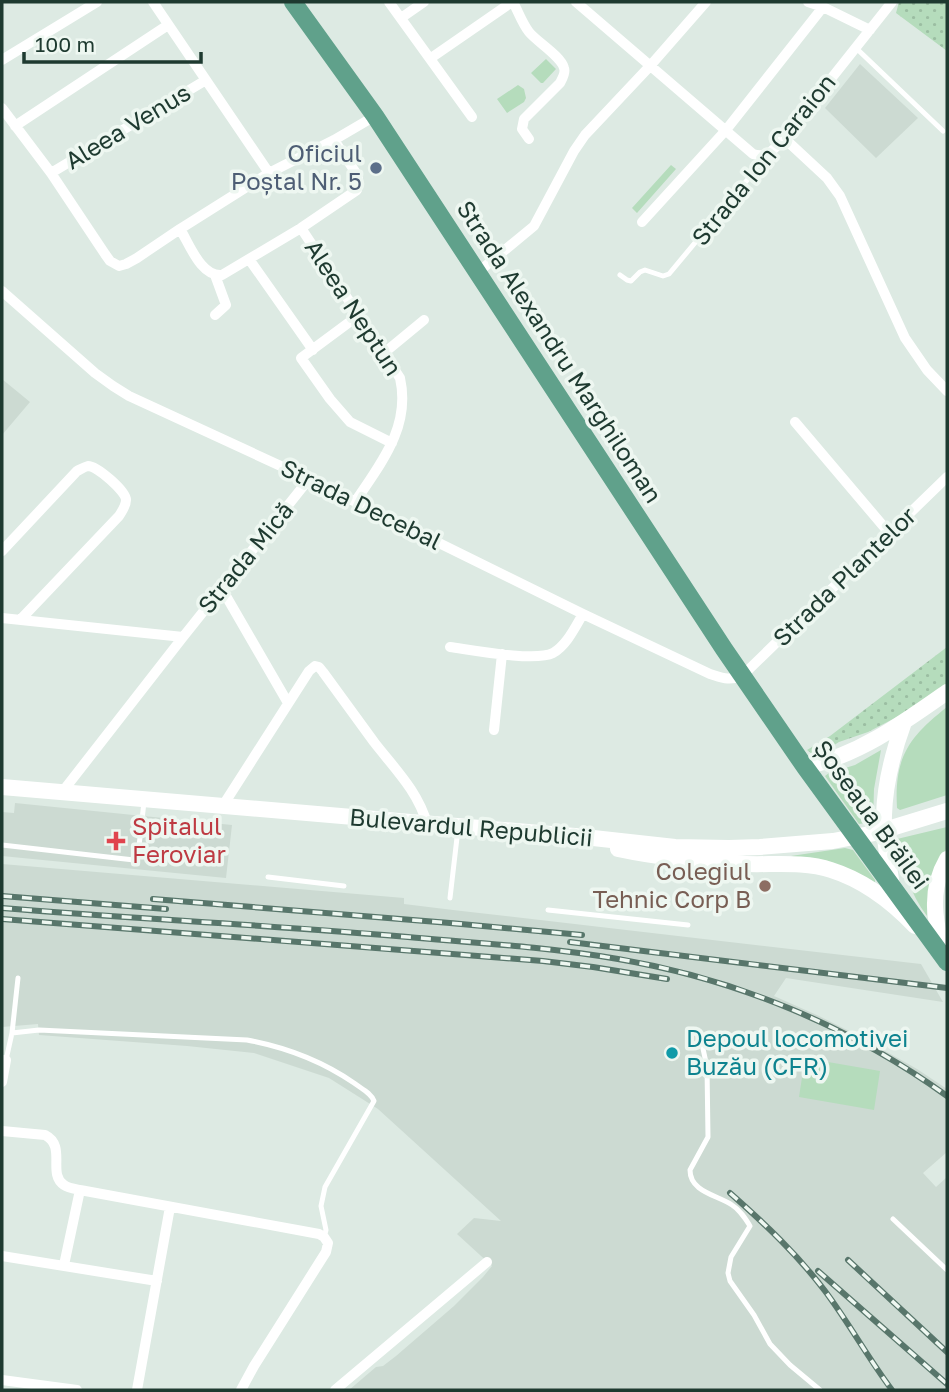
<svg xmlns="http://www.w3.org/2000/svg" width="949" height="1392" font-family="'Golos Text',sans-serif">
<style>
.built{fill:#ccdad2}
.green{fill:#b5dcbc}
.park{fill:url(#park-dots)}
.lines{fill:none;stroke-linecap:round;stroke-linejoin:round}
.lane{stroke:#fff;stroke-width:5}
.street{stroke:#fff;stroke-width:10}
.secondary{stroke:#fff;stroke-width:16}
.primary{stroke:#60a18b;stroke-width:18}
.rail-casing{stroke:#58766b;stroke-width:6}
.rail{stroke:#eef7f1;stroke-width:3.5;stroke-dasharray:10;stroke-linecap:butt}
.service-dot{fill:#5c6f8a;stroke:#eef7f1;stroke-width:2.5}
.health-dot{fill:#e0444e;stroke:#eef7f1;stroke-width:2.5}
.education-dot{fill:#8d6e63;stroke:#eef7f1;stroke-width:2.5}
.culture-dot{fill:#0f9aa8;stroke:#eef7f1;stroke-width:2.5}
.labels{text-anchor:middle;stroke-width:7;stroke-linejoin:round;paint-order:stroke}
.street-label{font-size:24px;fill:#1e3a30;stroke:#eef7f1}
.service-label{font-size:24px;fill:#4e5e75;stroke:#eef7f1;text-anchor:end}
.health-label{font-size:24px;fill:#be3a42;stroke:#eef7f1;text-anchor:start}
.education-label{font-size:24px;fill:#785e54;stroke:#eef7f1;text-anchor:end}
.culture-label{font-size:24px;fill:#0d838f;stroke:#eef7f1;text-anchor:start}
</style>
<defs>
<pattern id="park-dots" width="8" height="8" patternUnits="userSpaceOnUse" patternTransform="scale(1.75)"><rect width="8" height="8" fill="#b5dcbc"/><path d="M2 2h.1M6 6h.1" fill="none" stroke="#9bbea2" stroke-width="1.8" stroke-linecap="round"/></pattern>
</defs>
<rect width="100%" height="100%" fill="#ddeae3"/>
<path class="built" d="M860 64 918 118 876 158 825 108Z
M2 379 30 402 2 435Z
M15 803 232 825 226 878 2 856V812L14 813Z
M2 864 404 898V904L453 910 921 964 943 1002 786 978 774 996 819 1016 857 1035 917 1069 947 1089V1152L923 1173 936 1187 947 1177V1390H349L376 1367 383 1366 396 1356 454 1306 483 1277 492 1266 457 1234 474 1218 501 1221 378 1109 329 1078 254 1053 187 1046 39 1035 38 1024 2 1027Z"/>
<path class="green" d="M546 59 556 69 543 83H541L531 73Z
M518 85 524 89 526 98 524 102 507 113 497 99Z
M671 165 676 169 637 213 632 208Z
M947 707V795L900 810 897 808C894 757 909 737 947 707Z
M881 750 874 789 873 822 859 824 825 776 829 773 855 765Z
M947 827V847L936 870 929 895 927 916C910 894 902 866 897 839Z
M845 848 853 850 875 880V885L791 856Z
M805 1058 880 1071 874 1110 799 1097Z"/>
<path class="park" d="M899 2H947V51L896 13Z
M947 647V691L868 732 839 742 820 754 811 753 807 750 830 736Z"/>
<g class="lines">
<path class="lane" d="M856 48 943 131
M620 275 627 280 631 281 640 272 645 270 663 276 669 274 753 173 762 156
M2 845 134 860 138 855 144 802
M139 852 198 859
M268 877 344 886
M450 898 458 829
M548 910 688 925
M12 1033 39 1030 247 1040C285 1047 322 1061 354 1083 362 1089 371 1093 374 1101L325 1187 321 1206 326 1230 324 1237
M700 1035 707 1067 708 1137 690 1170C690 1192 717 1195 732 1205 740 1210 745 1218 750 1226L731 1257 728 1273 730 1281 754 1315 770 1344 790 1365 820 1390
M6 1060 12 1033 18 978
M893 1219 947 1270"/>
<path class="street" d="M153 2 269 173
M389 2 472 117
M513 2C518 11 522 23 529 32 537 42 561 56 564 68 566 73 562 79 560 83L524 119 522 129 529 139
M576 2 753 154C768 159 775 148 784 138L892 2
M808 2 823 7 870 30
M401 18 424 2
M431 58 512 2
M2 60 97 2
M2 108 51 173 105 254 110 261 119 266 126 264 137 258 180 229 269 173 334 140 375 116
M15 126 168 25
M784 138 827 178 840 196 905 338 927 370 947 391
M51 173 206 80
M642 222 726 130 823 7
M301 228 400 378C411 427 381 463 355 502
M180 229C190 245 201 277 222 275L301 228 357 190 358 176 334 140
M249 259 313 350
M477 273 534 226 574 151 585 135 650 66 706 2
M215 275 226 305 215 315
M2 291 95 373 113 386 129 396 309 479 583 614 710 674C723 678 729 681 742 676L947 477
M359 315 301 358 330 399 350 422 392 443
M384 353 424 320
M795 422 890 534
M2 551 77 471C81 469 84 467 88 466 97 466 126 491 126 500 126 506 122 511 119 516L21 619
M222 589 288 703
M2 618 183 637
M450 647C472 650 535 662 553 653 567 645 575 627 583 614
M494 730 502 654
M63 791 183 637 309 479
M222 807 309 671 315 666 319 667 323 672C340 695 357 719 374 742 394 768 418 791 427 824
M2 1060H6L2 1082
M2 1131 45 1135C67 1146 47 1174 64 1185 68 1188 75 1189 80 1190L319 1234 324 1237 328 1243 326 1252 254 1366 241 1390
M2 1256 157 1281
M64 1265 80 1190
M2 1380 77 1390
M137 1390 170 1207
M335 1390 487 1262"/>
<path class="secondary" d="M805 767C859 755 903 723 947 692
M2 787 575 836 675 847 729 848 760 847 833 841 875 833 947 811
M618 849C660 858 703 862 746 864 773 865 804 861 831 870 863 880 892 902 915 926
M892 887C889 863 883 839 884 815 885 783 893 752 904 722
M944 956C935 921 928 892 947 859"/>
<path class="primary" d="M293 2 375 116 724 649 805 767 947 962"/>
<g class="rail-casing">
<path id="rail" d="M2 896 166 909
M153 899 450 923 582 935
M2 908C137 919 273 925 408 937 478 943 548 947 618 959 736 979 850 1026 947 1096
M2 919 543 961 593 967 667 979
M570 942 947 988
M730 1193C764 1223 797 1254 825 1291 849 1323 868 1358 892 1390
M848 1260 947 1352
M818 1271 947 1384"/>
</g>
<use href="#rail" class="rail"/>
</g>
<circle class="service-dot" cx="376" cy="168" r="7"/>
<path class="health-dot" d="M112.5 830.5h7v7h7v7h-7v7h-7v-7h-7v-7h7z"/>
<circle class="education-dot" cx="765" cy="886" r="7"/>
<circle class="culture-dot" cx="672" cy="1053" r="7"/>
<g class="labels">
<g class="street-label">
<text transform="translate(128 127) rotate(-31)" y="8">Aleea Venus</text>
<text transform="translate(764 160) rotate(-51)" y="8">Strada Ion Caraion</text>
<text transform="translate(353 308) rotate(57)" y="8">Aleea Neptun</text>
<text transform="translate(559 352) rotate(57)" y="8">Strada Alexandru Marghiloman</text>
<text transform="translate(361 505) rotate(26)" y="8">Strada Decebal</text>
<text transform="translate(246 558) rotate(-51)" y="8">Strada Mică</text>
<text transform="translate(845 577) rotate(-44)" y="8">Strada Plantelor</text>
<text transform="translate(871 815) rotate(54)" y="8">Șoseaua Brăilei</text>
<text transform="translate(471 828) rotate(5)" y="8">Bulevardul Republicii</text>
</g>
<g class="service-label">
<text x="362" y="162">Oficiul<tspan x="362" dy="28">Poștal Nr. 5</tspan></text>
</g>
<g class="health-label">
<text x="132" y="835">Spitalul<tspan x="132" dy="28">Feroviar</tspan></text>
</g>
<g class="education-label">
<text x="751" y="880">Colegiul<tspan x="751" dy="28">Tehnic Corp B</tspan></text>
</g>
<g class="culture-label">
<text x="686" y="1047">Depoul locomotivei<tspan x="686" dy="28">Buzău (CFR)</tspan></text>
</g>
</g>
<rect width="949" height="1392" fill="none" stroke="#1e3a30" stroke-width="7"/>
<path d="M24 52v10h177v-10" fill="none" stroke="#1e3a30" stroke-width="3.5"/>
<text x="35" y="52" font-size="21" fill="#1e3a30" stroke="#eef7f1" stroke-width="5" paint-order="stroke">100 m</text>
</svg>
